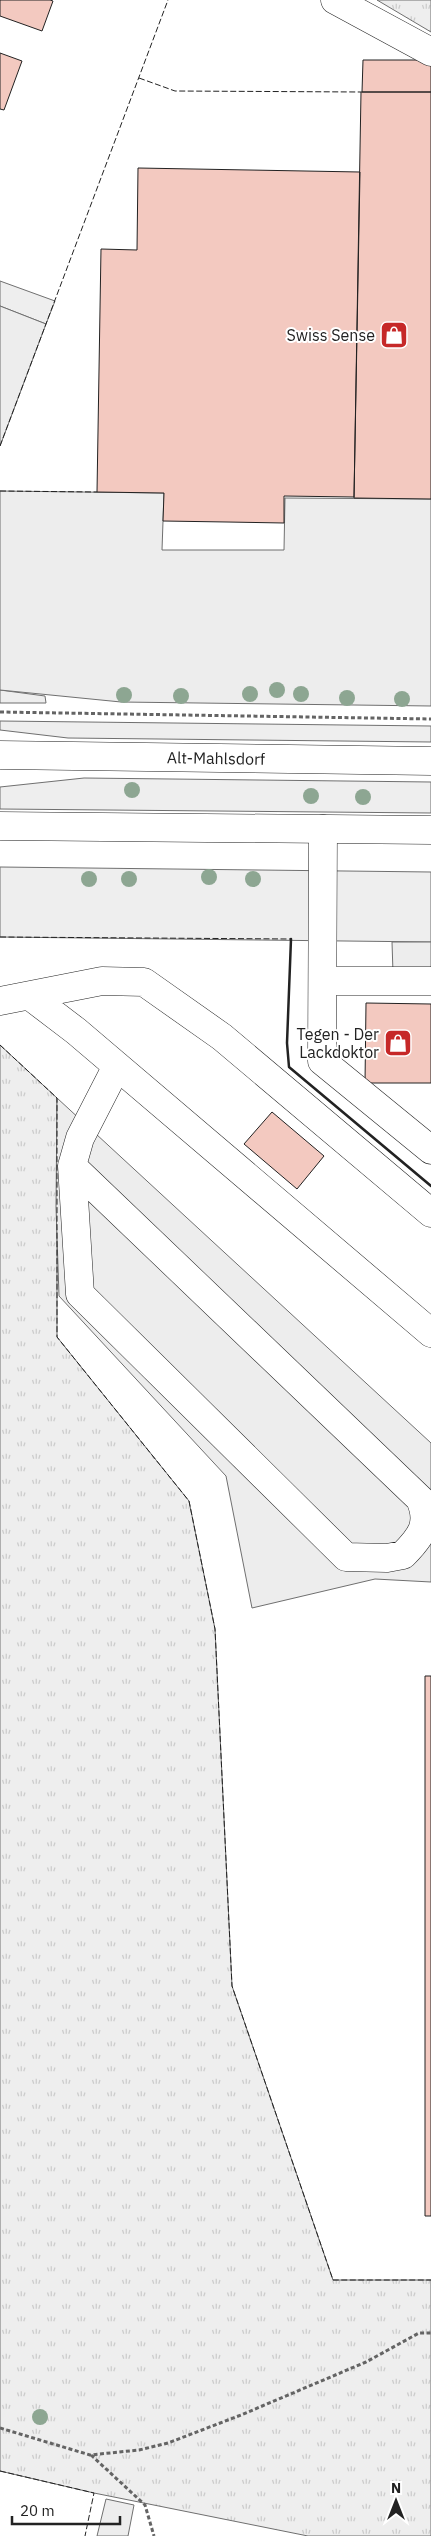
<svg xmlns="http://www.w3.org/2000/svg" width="431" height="2536" font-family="'IBM Plex Sans',sans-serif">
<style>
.green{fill:#eee;stroke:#6f6f6f}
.park{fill:url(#park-tufts);stroke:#6f6f6f}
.parking{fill:#ededed;stroke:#6f6f6f}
.building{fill:#f3c9c0;stroke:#222}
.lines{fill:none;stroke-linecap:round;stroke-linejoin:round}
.minor-casing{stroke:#222;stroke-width:29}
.major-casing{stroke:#222;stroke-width:29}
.path{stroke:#646464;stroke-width:3;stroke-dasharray:4 2.5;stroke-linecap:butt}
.minor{stroke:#fff;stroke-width:28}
.major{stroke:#fff;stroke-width:28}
.fence{stroke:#222;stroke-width:1;stroke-dasharray:6 2.5;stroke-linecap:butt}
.wall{stroke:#222;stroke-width:2.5}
.tree{fill:#8da692}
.labels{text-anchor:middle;stroke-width:4;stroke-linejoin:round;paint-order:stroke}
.poi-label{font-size:16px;fill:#222;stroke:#fff;text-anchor:end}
.street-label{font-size:16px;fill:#222;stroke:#fff}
</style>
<defs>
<pattern id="park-tufts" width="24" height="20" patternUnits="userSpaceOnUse" patternTransform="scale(1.25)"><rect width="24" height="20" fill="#eee"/><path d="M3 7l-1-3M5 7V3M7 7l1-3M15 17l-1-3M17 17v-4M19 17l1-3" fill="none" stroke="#ccc"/></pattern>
</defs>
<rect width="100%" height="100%" fill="#fff"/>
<path class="green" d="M0 281 55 301 46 324 0 306Z
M0 690 45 696 46 703H0Z
M0 721 431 726V742L68 738 0 730Z
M84 778 431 782V813L0 809V787Z
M0 867 431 872V942L0 937Z"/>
<path class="park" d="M377 0H431V32Z
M0 1045 57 1098V1337L189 1501 215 1629 232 1986 333 2280H431V2536H308L94 2493 0 2471Z"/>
<path class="parking" d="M0 306 46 324 0 446Z
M0 491 164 493 162 550H284L285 498 431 499V706L121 702 0 690Z
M392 942H431V973H393Z
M57 1098 431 1443V1582L375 1579 252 1608 226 1476 59 1296 56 1207Z
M106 2499 134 2505 128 2536H97Z"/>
<path class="building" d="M0 0H50L53 1 42 31 0 16Z
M0 53 22 61 4 110 0 109Z
M363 60H428L431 63V92H362Z
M361 92H431V499L354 498Z
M138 168 360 172 354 497 284 496V523L227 522 163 521 164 493 97 492 101 249 137 250Z
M366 1003 431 1004V1083H365Z
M272 1112 324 1156 297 1189 244 1144Z
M425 1676H431V2216H425Z"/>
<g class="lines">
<g class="minor-casing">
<path id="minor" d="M335 0 431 52
M323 829 322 1061 431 1150
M324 981H431
M30 996 76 1031 431 1333
M0 1001 102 981 144 982 222 1037 431 1213
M72 1166 420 1499C431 1524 421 1537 403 1555L387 1558 346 1557 80 1294 72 1166 80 1138 117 1066"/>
</g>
<g class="major-casing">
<path id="major" d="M0 755 431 761
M0 826 431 830"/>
</g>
<path class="path" d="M0 712 431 719
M0 2428 90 2455 139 2450 168 2443 241 2415 366 2362 419 2333H431
M91 2455 145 2505 154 2536"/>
<use href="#minor" class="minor"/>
<use href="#major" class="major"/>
<path class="fence" d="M139 78 175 91 361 92
M0 446 168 0
M0 491 97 492
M0 937 291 939
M0 1045 57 1098V1337L189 1501 215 1629 232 1986 333 2280H431
M0 2471 94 2493 85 2536"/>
<path class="wall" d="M291 939 287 1043 289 1067 431 1186"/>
</g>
<g class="tree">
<circle cx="277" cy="690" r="8"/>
<circle cx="250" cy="694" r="8"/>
<circle cx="301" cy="694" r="8"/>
<circle cx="124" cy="695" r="8"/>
<circle cx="181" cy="696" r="8"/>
<circle cx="347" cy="698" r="8"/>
<circle cx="402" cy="699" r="8"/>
<circle cx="132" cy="790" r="8"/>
<circle cx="311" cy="796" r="8"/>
<circle cx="363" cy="797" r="8"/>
<circle cx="209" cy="877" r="8"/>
<circle cx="89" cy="879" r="8"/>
<circle cx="129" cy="879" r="8"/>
<circle cx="253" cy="879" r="8"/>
<circle cx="40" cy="2417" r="8"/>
</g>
<defs>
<g id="shop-square" transform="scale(1.4375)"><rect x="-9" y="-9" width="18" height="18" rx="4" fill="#c62828" stroke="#fff"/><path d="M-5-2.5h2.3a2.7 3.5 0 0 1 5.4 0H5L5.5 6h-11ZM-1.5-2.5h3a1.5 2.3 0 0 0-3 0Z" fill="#fff"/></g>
</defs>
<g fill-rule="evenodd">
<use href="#shop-square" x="394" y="335"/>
<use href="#shop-square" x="398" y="1043"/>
</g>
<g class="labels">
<g class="poi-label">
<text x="375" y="341">Swiss Sense</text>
<text x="379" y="1040">Tegen - Der<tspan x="379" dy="18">Lackdoktor</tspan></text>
</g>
<g class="street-label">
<text transform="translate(216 758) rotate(1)" y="6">Alt-Mahlsdorf</text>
</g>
</g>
<g transform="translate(396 2501)" stroke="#ffffff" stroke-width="4" paint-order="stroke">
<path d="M0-4L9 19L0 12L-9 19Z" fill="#222222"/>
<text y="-8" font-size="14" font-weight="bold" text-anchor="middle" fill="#222222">N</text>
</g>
<path d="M12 2516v8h108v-8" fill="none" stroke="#222222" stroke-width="2.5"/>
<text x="20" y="2516" font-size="15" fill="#222222" stroke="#ffffff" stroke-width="4" paint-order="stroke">20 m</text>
</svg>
